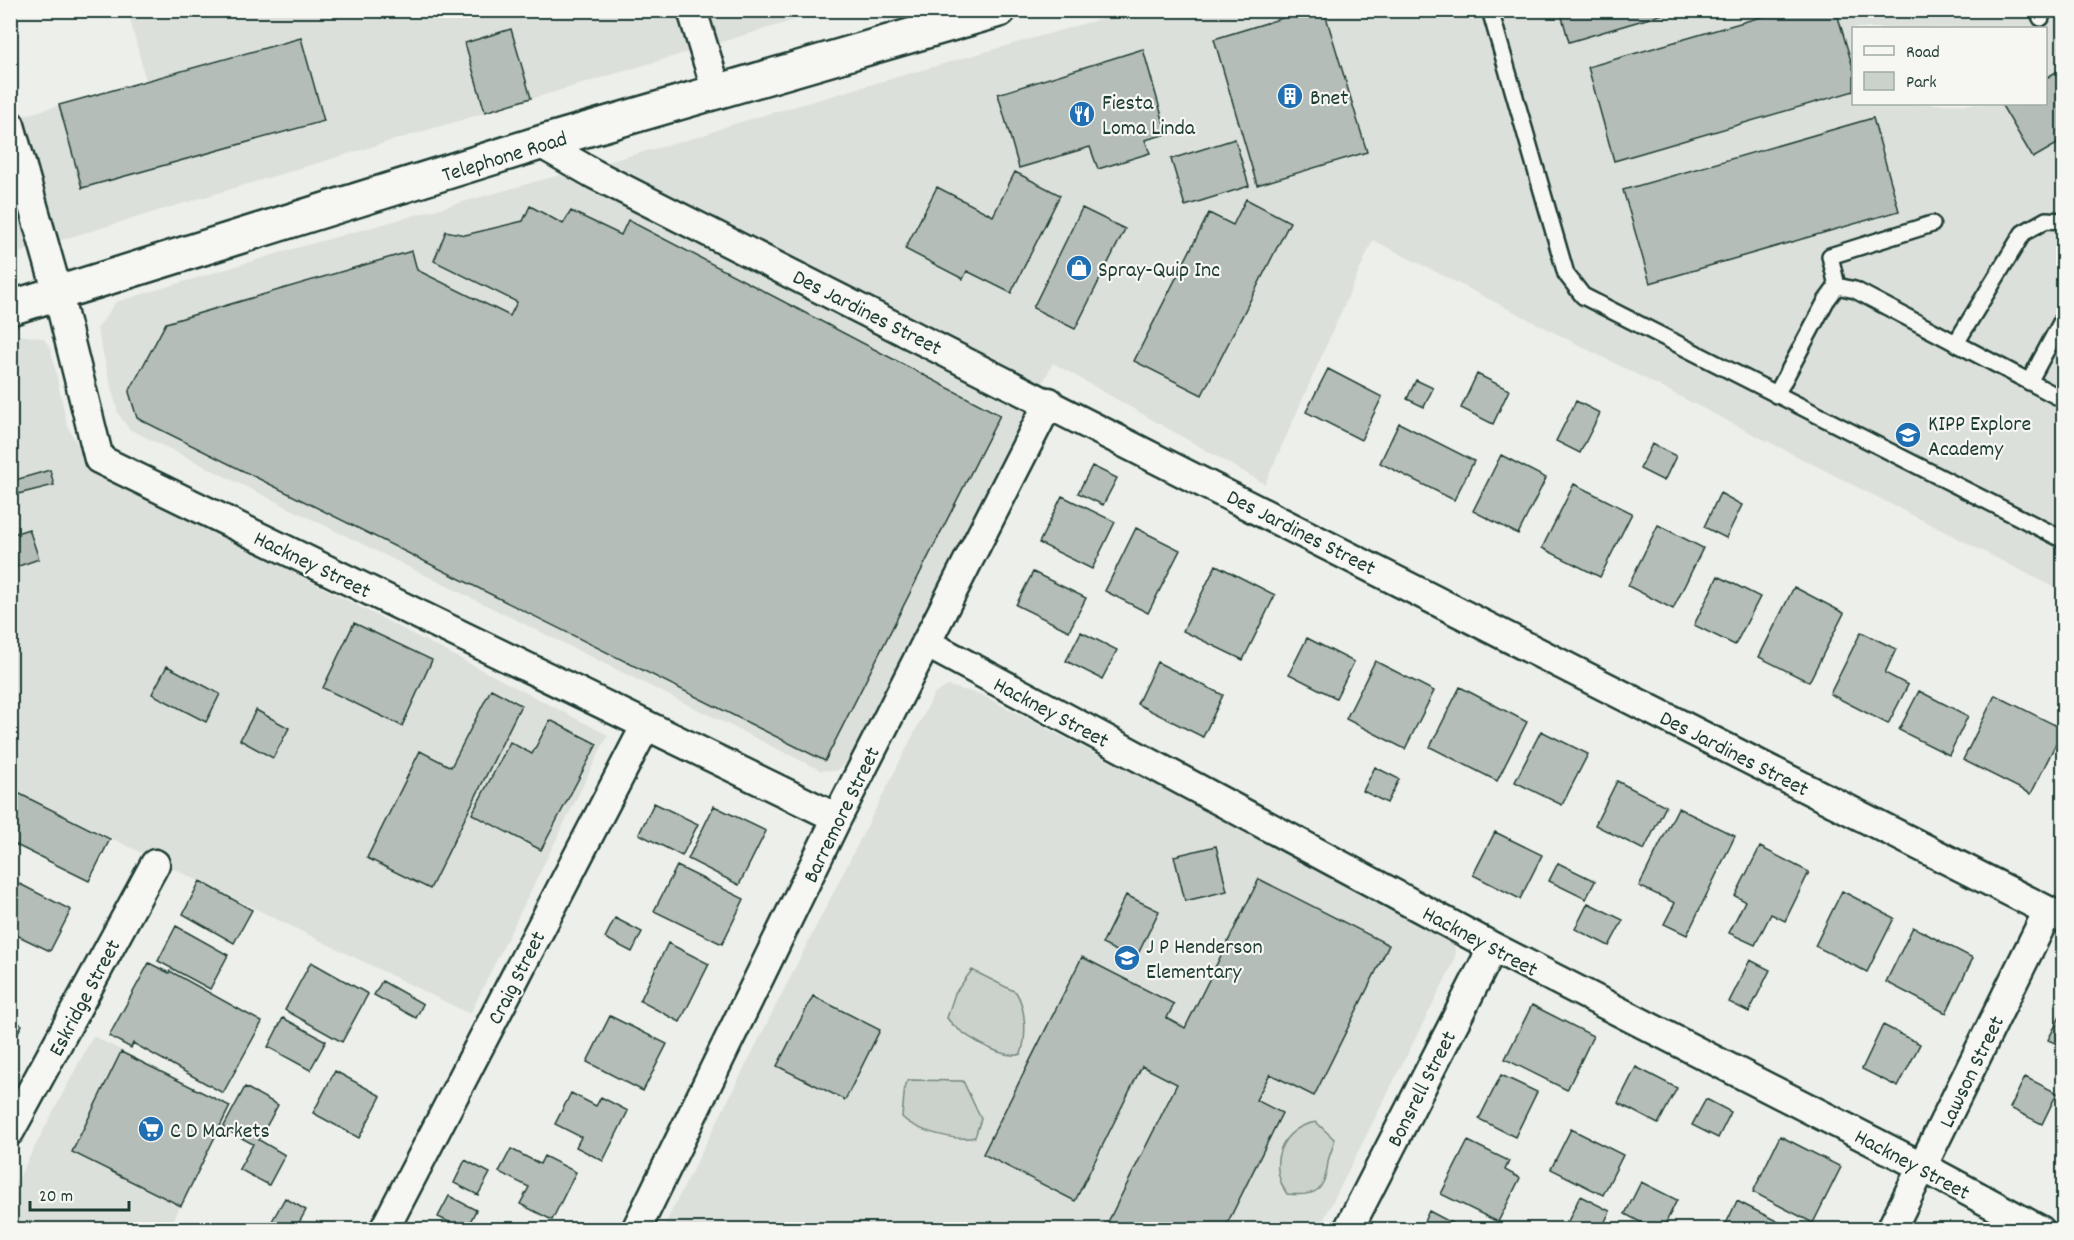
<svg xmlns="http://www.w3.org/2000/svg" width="2074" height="1240" font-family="Dekko,sans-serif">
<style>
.built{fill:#dce0db;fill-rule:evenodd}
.green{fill:#cbd2cc;stroke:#758880;stroke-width:1.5}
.building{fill:#b4bdb8;stroke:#1f3d34;stroke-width:1.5}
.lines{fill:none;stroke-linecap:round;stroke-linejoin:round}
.lane-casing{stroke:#1f3d34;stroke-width:20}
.street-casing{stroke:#1f3d34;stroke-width:33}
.secondary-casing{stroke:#1f3d34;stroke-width:38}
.lane{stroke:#f6f6f2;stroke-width:15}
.street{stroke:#f6f6f2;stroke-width:28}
.secondary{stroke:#f6f6f2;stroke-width:33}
.labels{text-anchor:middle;stroke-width:4.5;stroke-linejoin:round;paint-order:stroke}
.poi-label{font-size:22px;fill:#1f3d34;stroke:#f6f6f2;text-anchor:start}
.street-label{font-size:22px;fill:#1f3d34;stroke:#f6f6f2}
</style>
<rect width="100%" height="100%" fill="#edefea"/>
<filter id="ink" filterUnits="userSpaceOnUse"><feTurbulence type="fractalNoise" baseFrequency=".0167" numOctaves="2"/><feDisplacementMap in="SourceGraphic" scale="12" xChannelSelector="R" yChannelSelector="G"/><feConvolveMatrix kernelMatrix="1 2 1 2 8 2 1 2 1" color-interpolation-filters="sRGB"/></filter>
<g filter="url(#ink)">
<path class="built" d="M128 11H825L11 255V119L146 81Z
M1128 11H2063V592L1373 240 1265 484 1053 363 852 758 837 771 820 770 129 429 118 414 97 329 116 302 296 248 701 136 730 125ZM1854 28H2046V104H1854Z
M10 334 43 338 51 349 67 425 82 453 99 472 608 735 470 1014 11 789Z
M948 686 980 694 1451 937 1456 952 1453 964 1319 1229 662 1230 934 694Z
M93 1036 230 1106 169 1229 11 1230V1192Z"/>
<path class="green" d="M972 970 1016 992C1026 1008 1027 1036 1021 1054 1004 1061 957 1033 947 1018L955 993Z
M909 1080 963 1081 981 1119 975 1137C957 1142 916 1131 902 1117L905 1084Z
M1316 1122 1334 1139C1334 1148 1329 1154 1328 1162 1325 1191 1316 1197 1287 1194 1267 1164 1280 1128 1316 1122Z"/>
<path class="building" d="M1309 10H1324L1367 152 1257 185 1214 39Z
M1560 10H1677L1569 42Z
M1785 10H1836L1854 71V91L1614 161 1588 67Z
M511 29 531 98 485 112 465 43Z
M301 38 324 121 82 188 59 105Z
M1143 49 1167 134 1145 140 1150 153 1098 169 1090 147 1019 168 998 94Z
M2064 67V140L2033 158 2001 104H2046V78Z
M1873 118 1899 211 1650 283 1623 190Z
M1235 139 1249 186 1185 206 1171 159Z
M1015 172 1060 195 1011 293 967 271 963 279 905 249 937 187 993 216Z
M1246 199 1290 222 1202 395 1134 361 1209 213 1233 225Z
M530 206 563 224 571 211 621 235 628 220 1000 415 825 761 137 418 129 392 166 323 412 251 417 270 510 316 517 302 434 261 446 231 465 235 523 221Z
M1082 208 1125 229 1075 329 1033 308Z
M1328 369 1382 397 1361 440 1306 412Z
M1477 374 1509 390 1493 424 1461 408Z
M1416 380 1433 388 1424 407 1407 399Z
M1576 401 1600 413 1580 453 1556 441Z
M1399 423 1474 461 1454 500 1380 463Z
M1652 444 1676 456 1664 481 1640 469Z
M1501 455 1546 478 1518 534 1473 511Z
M1092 466 1117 478 1103 505 1078 493Z
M50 470 54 485 18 494 15 480Z
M1574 484 1632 513 1600 577 1542 548Z
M1720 493 1742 505 1726 538 1704 527Z
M1062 496 1115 522 1092 569 1039 543Z
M1658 525 1703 548 1673 609 1628 586Z
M1136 528 1180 550 1148 613 1105 591Z
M29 529 39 559 13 568 10 535Z
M1216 565 1275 595 1243 660 1183 631Z
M1033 572 1086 598 1069 631 1016 605Z
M1718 576 1760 597 1735 645 1694 625Z
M1794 587 1844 613 1809 682 1759 657Z
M354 623 432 660 402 726 323 688Z
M1081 632 1117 650 1102 679 1066 661Z
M1861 632 1896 649 1885 673 1908 685 1888 724 1830 694Z
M1307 638 1354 662 1336 698 1289 674Z
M1375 661 1434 691 1405 749 1346 719Z
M1157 662 1223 695 1203 737 1137 704Z
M167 666 220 694 206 722 152 694Z
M1460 687 1527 722 1497 781 1430 747Z
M491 689 521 705 430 889 367 858 420 751 451 767Z
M1919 691 1968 716 1949 755 1899 730Z
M1995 695 2063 729 2031 794 1963 760Z
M256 710 289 728 273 758 240 740Z
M550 720 597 744 541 850 472 814 510 742 532 754Z
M1541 731 1588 754 1562 805 1515 782Z
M1375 767 1399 779 1387 803 1363 791Z
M1617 781 1666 806 1644 850 1595 825Z
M10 789 110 839 89 881 10 842Z
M654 803 698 824 682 856 639 834Z
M714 806 766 831 739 885 688 859Z
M1678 808 1735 836 1687 935 1664 924 1675 903 1639 886Z
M1495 832 1542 855 1520 899 1473 875Z
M1216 846 1227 891 1185 901 1174 856Z
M1760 847 1809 872 1785 921 1771 914 1755 945 1729 933 1745 901 1735 896Z
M1558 863 1595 881 1586 899 1549 881Z
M677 866 744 899 722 944 654 911Z
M10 879 71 910 50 951 10 932Z
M1259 879 1389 945 1314 1096 1270 1074 1256 1100 1282 1113 1224 1230H1104L1177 1084 1142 1066 1075 1201 983 1154 1082 957 1174 1004 1167 1018 1185 1028Z
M200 881 252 910 234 943 183 914Z
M1842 891 1894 918 1867 972 1815 946Z
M1126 895 1159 911 1135 960 1102 944Z
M1588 903 1623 920 1609 946 1575 929Z
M615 918 642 932 632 952 605 938Z
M176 926 228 955 210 989 158 961Z
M1913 927 1973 958 1946 1013 1886 982Z
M668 943 709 964 680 1022 640 1001Z
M1750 960 1770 970 1749 1012 1729 1002Z
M311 962 368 994 342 1042 285 1010Z
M149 963 169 973 170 971 262 1022 223 1093 133 1043 131 1048 109 1036Z
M382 981 423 1004 416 1018 374 995Z
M813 996 880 1030 845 1100 777 1066Z
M1532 1005 1593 1036 1567 1090 1505 1059Z
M2064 1009V1047L2048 1040Z
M610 1016 667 1044 643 1091 587 1062Z
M283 1018 326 1041 310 1070 268 1047Z
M10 1019 22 1025 10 1047Z
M1883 1025 1920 1044 1898 1087 1862 1069Z
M121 1052 230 1106 181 1206 72 1152Z
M1636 1067 1677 1088 1658 1124 1618 1103Z
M335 1071 381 1096 359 1138 313 1113Z
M1501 1075 1537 1092 1515 1137 1479 1119Z
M2025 1077 2057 1093 2042 1124 2010 1108Z
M245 1087 278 1105 259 1140 285 1155 269 1185 239 1169 253 1144 223 1128Z
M571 1093 596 1106 601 1097 628 1111 603 1161 576 1147 581 1137 555 1124Z
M1706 1099 1731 1112 1718 1138 1692 1125Z
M1571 1129 1623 1155 1603 1195 1551 1169Z
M1780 1136 1841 1167 1813 1223 1753 1192Z
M1468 1141 1509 1161 1505 1170 1520 1178 1498 1222 1441 1194Z
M511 1149 540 1164 544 1156 576 1172 552 1220 520 1204 529 1187 499 1172Z
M465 1160 490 1173 478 1195 454 1183Z
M1641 1182 1677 1200 1662 1230H1655L1625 1214Z
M449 1196 476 1210 466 1230 438 1217Z
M1580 1196 1610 1211 1601 1230H1564Z
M285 1198 306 1210 295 1230H267Z
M1737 1201 1794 1230H1723Z
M1429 1211 1454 1224 1453 1227 1459 1230H1420Z"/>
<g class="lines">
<g class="lane-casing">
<path id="lane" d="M1490 10 1566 274 1583 296 2064 540
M2038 10 2041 18
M1837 286 1830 256 1932 224
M1956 343 2023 233 2046 220 2064 221
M2029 382 2064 317
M1776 395 1826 301 1837 286 1855 290 2064 400"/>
</g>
<g class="street-casing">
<path id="street" d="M692 10 717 92
M10 125 58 294 99 459 837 818
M540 143 594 174 2064 919
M926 643 1493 947 1923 1167 2040 1230
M10 1131 155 864
M384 1230 646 725
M636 1230 837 818 1049 402
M1348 1230 1493 947
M1891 1230 2048 911"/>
</g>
<g class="secondary-casing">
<path id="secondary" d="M10 308 540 143 999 10"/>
</g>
<use href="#lane" class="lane"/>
<use href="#street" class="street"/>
<use href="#secondary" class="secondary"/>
</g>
</g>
<defs>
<g id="building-disc" transform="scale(1.35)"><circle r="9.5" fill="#1f6fb2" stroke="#f6f6f2"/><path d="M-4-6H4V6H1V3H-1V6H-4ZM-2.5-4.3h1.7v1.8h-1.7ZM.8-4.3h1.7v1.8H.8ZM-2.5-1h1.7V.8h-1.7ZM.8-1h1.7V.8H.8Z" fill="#fff"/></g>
<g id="restaurant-disc" transform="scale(1.35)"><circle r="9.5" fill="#1f6fb2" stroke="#f6f6f2"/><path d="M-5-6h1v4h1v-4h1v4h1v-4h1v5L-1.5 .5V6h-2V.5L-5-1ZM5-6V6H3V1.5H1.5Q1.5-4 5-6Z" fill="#fff"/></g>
<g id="shop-disc" transform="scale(1.35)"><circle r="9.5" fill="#1f6fb2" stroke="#f6f6f2"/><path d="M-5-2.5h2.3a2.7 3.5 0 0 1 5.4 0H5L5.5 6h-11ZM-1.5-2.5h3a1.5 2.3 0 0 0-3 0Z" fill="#fff"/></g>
<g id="school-disc" transform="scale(1.35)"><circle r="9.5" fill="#1f6fb2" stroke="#f6f6f2"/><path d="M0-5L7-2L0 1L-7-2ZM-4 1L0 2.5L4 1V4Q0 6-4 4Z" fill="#fff"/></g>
<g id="supermarket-disc" transform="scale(1.35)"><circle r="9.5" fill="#1f6fb2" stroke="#f6f6f2"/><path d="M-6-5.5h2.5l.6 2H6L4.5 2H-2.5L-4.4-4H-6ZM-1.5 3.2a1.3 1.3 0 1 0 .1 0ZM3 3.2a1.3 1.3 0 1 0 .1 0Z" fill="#fff"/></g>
</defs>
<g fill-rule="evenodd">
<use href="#building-disc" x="1290" y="96"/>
<use href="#restaurant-disc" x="1082" y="114"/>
<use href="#shop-disc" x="1079" y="268"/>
<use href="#school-disc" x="1908" y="435"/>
<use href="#school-disc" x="1127" y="958"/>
<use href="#supermarket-disc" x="151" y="1129"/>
</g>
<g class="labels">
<g class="poi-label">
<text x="1310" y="104">Bnet</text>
<text x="1102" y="109">Fiesta<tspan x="1102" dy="25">Loma Linda</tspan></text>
<text x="1098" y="276">Spray-Quip Inc</text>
<text x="1928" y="430">KIPP Explore<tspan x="1928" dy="25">Academy</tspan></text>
<text x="1146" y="953">J P Henderson<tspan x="1146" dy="25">Elementary</tspan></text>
<text x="170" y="1137">C D Markets</text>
</g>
<g class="street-label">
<text transform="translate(504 155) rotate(-17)" y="8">Telephone Road</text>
<text transform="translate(868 311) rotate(27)" y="8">Des Jardines Street</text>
<text transform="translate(1302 531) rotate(27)" y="8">Des Jardines Street</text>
<text transform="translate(313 563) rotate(26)" y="8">Hackney Street</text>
<text transform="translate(1052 711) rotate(28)" y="8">Hackney Street</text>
<text transform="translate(1735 752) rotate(27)" y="8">Des Jardines Street</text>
<text transform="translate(840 814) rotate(-64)" y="8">Barremore Street</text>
<text transform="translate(1481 940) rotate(28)" y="8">Hackney Street</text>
<text transform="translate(515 977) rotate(-63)" y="8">Craig Street</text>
<text transform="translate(83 997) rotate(-62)" y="8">Eskridge Street</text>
<text transform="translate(1970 1071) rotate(-64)" y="8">Lawson Street</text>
<text transform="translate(1420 1088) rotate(-63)" y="8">Bonsrell Street</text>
<text transform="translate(1913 1163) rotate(28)" y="8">Hackney Street</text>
</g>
</g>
<rect width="2074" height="1240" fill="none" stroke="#f6f6f2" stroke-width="36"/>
<rect x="18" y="18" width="2038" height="1204" fill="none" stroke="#1f3d34" stroke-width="2" filter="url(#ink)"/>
<rect x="1852" y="27" width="195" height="78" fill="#f6f6f2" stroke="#a0aca6" stroke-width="1.5"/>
<rect x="1864" y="46" width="30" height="9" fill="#f6f6f2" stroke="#a0aca6" stroke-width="1.5"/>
<text x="1906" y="57" font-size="18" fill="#1f3d34">Road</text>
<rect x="1864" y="72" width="30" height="18" fill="#cbd2cc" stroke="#a0aca6" stroke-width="1.5"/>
<text x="1906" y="87" font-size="18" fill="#1f3d34">Park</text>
<path d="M30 1201v9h99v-9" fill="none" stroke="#1f3d34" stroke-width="3"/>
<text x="39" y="1201" font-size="18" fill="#1f3d34" stroke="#f6f6f2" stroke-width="4.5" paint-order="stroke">20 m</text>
</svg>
